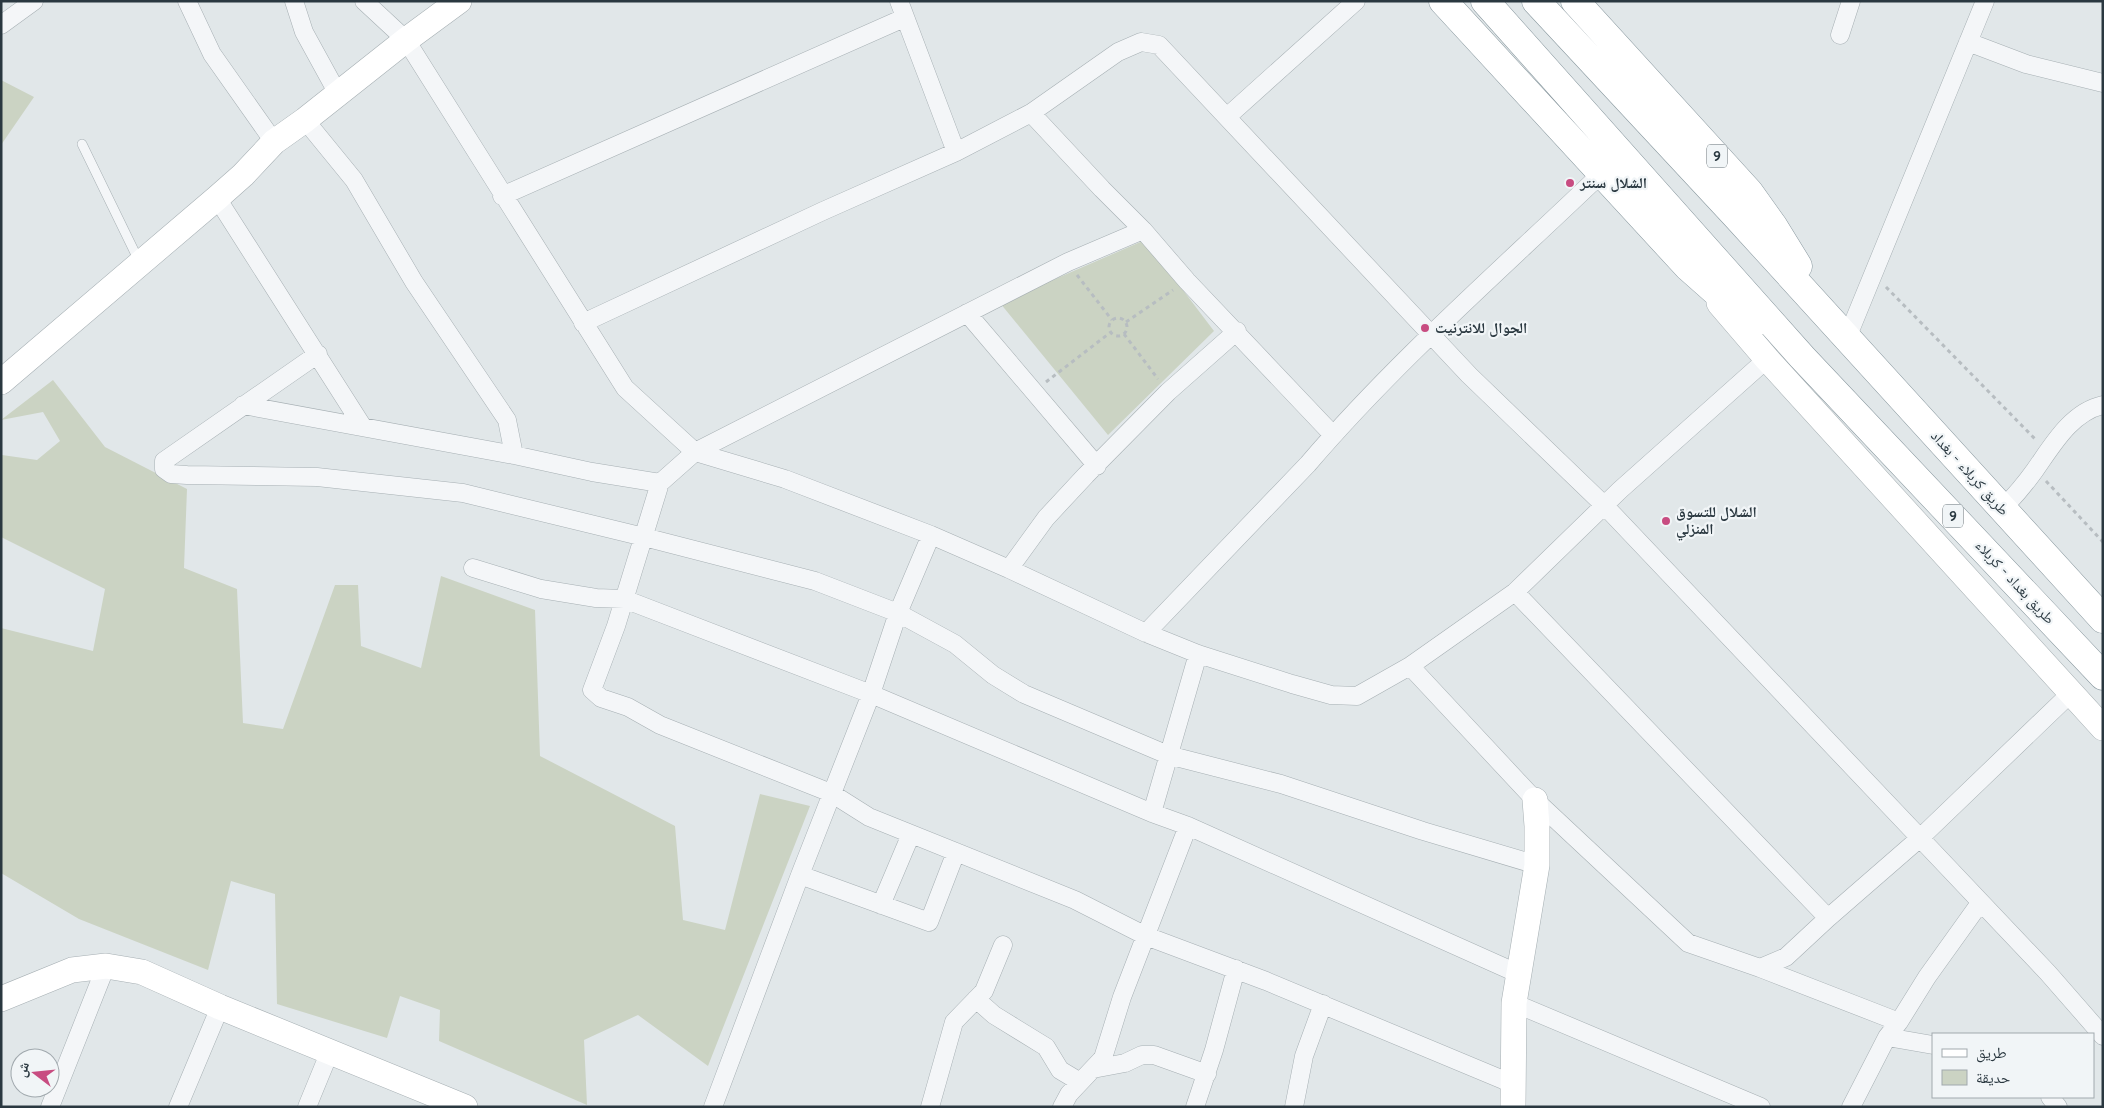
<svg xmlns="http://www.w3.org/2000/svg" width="2104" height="1108" font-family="Quicksand,'Noto Naskh Arabic',sans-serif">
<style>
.green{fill:#cbd3c3}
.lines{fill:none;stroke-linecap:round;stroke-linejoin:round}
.lane-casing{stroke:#a6afb3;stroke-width:10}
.street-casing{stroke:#a6afb3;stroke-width:19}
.secondary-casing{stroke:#a6afb3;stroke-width:26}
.highway-casing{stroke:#89989f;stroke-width:29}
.path{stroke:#b7bdc1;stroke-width:3;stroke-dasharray:4 4;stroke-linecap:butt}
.lane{stroke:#f4f6f8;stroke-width:9}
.street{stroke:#f4f6f8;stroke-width:18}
.secondary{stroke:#fff;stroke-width:25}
.highway{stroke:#fff;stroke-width:28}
.poi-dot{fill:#c84c81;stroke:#f1f5f7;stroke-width:2}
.labels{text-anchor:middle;stroke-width:4.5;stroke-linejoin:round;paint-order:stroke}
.shield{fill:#f1f5f7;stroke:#667177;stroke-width:1}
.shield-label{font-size:14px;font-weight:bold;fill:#2a3840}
.poi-label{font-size:15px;font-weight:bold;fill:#2a3840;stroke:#f1f5f7;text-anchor:start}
.street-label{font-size:15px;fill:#2a3840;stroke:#f1f5f7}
</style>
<rect width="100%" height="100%" fill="#e1e7e9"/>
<path class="green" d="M1 80 34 97 1 145Z
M1145 240 1214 331 1108 435 1000 303Z
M53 380 105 447 187 489 184 568 237 589 243 723 283 729 335 585H358L361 646 421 668 441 576 535 610 540 756 675 826 683 920 725 930 760 794 810 806 708 1066 638 1015 584 1040 587 1105 439 1041 440 1010 400 996 387 1038 277 1004 275 894 231 881 208 970 79 919 1 873V628L93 651 105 589 1 537 2 455 37 460 60 441 43 412 1 420Z"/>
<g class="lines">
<g class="lane-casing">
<path id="lane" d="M82 144 139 261"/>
</g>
<g class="street-casing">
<path id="street" d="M187 1 212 54 274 142
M294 1 304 32 338 94
M364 1 406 40 625 388 695 452 785 479 931 535 1009 569 1146 633 1198 654 1292 684 1331 695 1357 696 1410 666 1535 800 1688 943 1760 968 1786 957 1828 918 1920 838 2071 693
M899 1 956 152
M1 25 34 1
M1840 35 1851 1
M1968 42 2026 64 2103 83
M1031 113 1102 189 1143 230 1187 281 1333 435
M1228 116 1356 1
M305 120 354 180 414 282 507 420 514 455
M502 196 904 18
M217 198 363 427
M1143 230 1068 262 695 452 660 483 616 626 592 690 601 698 628 707 660 725 831 793 869 817 1075 900 1146 936 1266 981 1513 1084
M967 313 1097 466
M583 323 823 211 956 152 1031 113 1118 52 1141 42 1159 45 1469 375 1604 505 1920 838 2048 973 2103 1036
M1847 338 1985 1
M318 354 164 461V469L171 474 187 475 317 477 463 493 644 537 815 581 898 613 955 644 993 675 1024 694 1168 755 1281 784 1423 831 1537 865
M243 405 514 455 592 472 660 483
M2002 509C2014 497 2025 484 2035 470 2052 446 2071 412 2103 405
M473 568 541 589 596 598 624 599 871 694 1152 813 1188 826 1519 974
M1009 569 1046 518 1086 475 1168 392 1237 331
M1515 592 1828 918
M1146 633 1308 464C1398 359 1503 268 1602 173
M1410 666 1515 592 1620 490 1767 359
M1152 813 1198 654
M800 875 929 922 956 852
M881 905 911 834
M1760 968 1899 1022
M976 999 994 1015 1046 1047 1060 1070 1080 1082
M1514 1003 1761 1107
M1887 1037 1933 1045
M1093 1069 1125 1063 1142 1055H1154L1207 1074
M2050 1097 2058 1107
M50 1107 106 966
M178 1107 220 1007
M307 1107 330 1051
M713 1107 800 875 871 694 898 613 931 535
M930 1107 954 1022 984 991 1003 945
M1062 1107 1069 1094 1103 1058 1122 997 1188 826
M1195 1107 1214 1050 1236 969
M1294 1107 1304 1056 1323 1004
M1851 1107 1887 1037 1899 1022 1927 977 1980 903"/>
</g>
<g class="secondary-casing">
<path id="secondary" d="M1719 303 1767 359 2103 728
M1 382 217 198 243 175 274 142 305 120 406 40 459 1
M1 999 72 970 106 966 142 972 220 1007 465 1107
M1513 1107 1514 1003 1537 865V826L1535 800"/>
</g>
<g class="highway-casing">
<path id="highway" d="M1443 1 1688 267 1723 298 1755 322
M1485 1 1802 357 2103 676
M1536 1 1736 216 2103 619
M1575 1 1749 192 1774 227 1798 266"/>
</g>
<path class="path" d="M1077 275 1112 320
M1886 287 2037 441
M1109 327a9 9 0 1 1 18 0a9 9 0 1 1-18 0Z
M1126 322 1173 290
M1124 334 1158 379
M1046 382 1111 332
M2046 481 2103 542"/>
<use href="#lane" class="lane"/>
<use href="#street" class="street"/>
<use href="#secondary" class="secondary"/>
<use href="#highway" class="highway"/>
</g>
<g class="poi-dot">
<circle cx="1570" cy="183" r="5"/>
<circle cx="1425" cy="328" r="5"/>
<circle cx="1666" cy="521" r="5"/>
</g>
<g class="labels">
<g class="shield">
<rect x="1707" y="144.5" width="20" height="23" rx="4"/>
<rect x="1943" y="504.5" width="20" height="23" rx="4"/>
</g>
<g class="shield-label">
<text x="1717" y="161">9</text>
<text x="1953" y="521">9</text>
</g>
<g class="poi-label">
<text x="1580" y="188">الشلال سنتر</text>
<text x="1435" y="333">الجوال للانترنيت</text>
<text x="1676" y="517">الشلال للتسوق<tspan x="1676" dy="17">المنزلي</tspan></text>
</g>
<g class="street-label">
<text transform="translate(1970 473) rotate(48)" y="5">طريق كربلاء - بغداد</text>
<text transform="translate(2015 582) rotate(47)" y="5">طريق بغداد - كربلاء</text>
</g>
</g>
<rect width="2104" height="1108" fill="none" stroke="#2a3840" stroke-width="5"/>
<rect x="1932" y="1033" width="162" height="65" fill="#f1f5f7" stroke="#a1a9ae"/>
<rect x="1942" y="1049" width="25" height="8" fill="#ffffff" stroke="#a1a9ae"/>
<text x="1976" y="1058" font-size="15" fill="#2a3840">طريق</text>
<rect x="1942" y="1070" width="25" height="15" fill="#cbd3c3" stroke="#a1a9ae"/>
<text x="1976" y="1083" font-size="15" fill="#2a3840">حديقة</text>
<g transform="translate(35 1073) rotate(286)"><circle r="24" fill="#f1f5f7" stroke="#a1a9ae"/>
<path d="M0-4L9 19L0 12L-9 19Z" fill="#c84c81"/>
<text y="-8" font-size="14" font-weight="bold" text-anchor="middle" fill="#2a3840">ش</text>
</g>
</svg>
